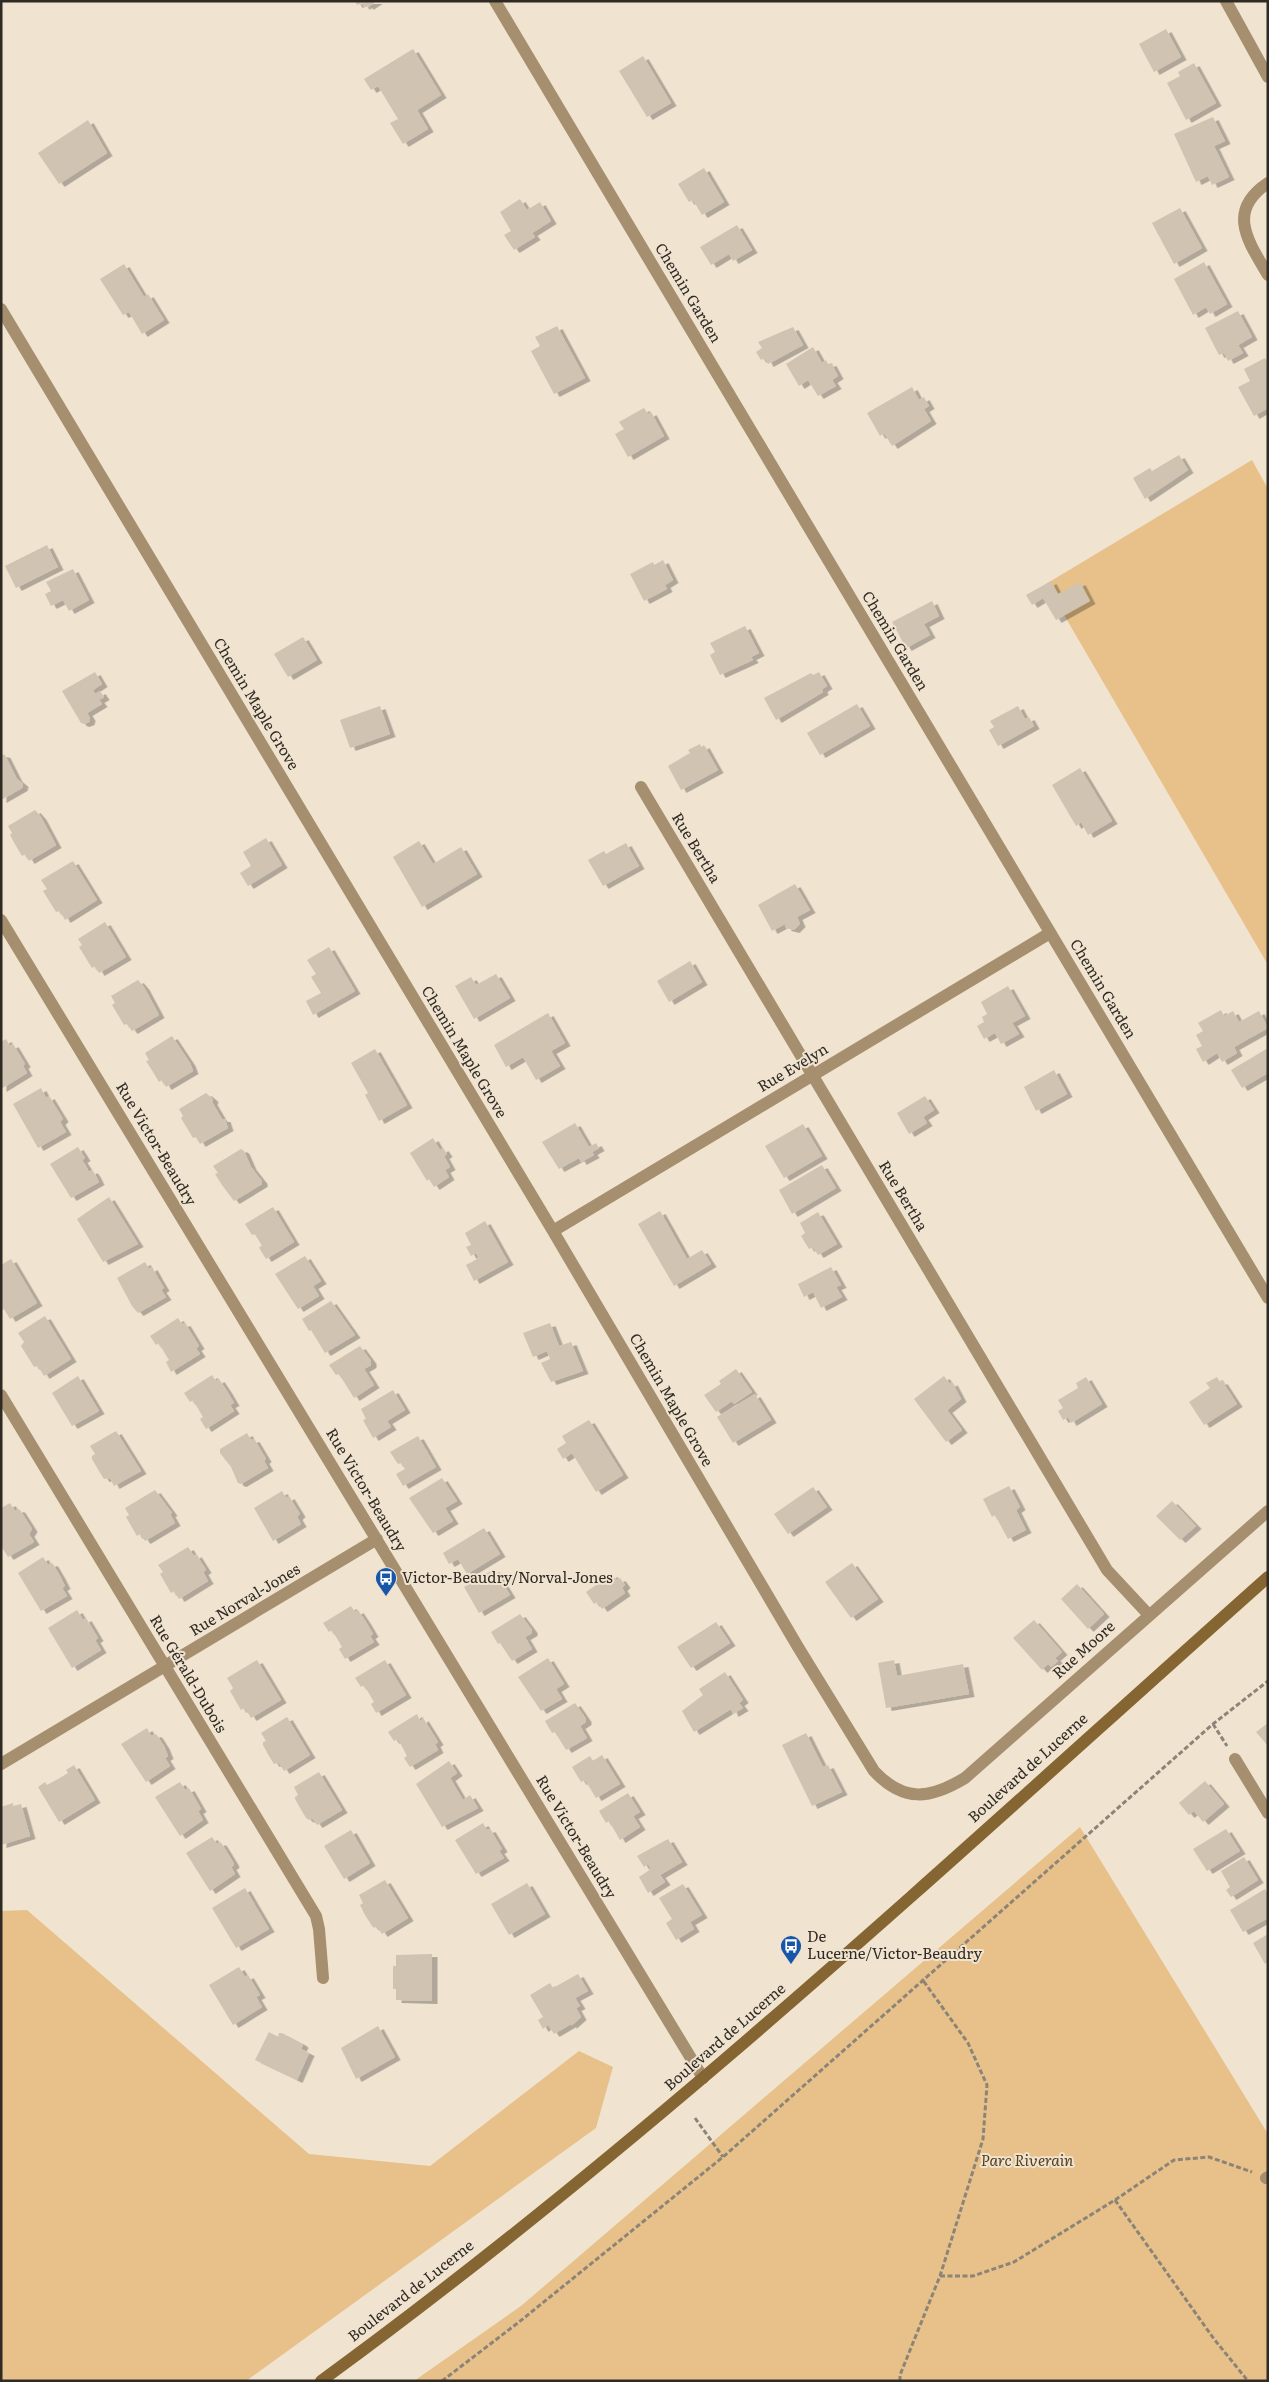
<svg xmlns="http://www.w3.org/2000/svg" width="1269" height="2382" font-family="Literata,serif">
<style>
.green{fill:#e7c189}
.building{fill:#d0c3b1;filter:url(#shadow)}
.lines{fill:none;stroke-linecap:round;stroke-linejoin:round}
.path{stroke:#8c8477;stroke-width:3;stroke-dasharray:5 2.5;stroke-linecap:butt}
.minor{stroke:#a58f6e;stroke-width:12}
.secondary{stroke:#856532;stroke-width:12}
.labels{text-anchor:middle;stroke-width:4;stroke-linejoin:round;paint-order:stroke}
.street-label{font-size:15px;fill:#2f2a23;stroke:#f0e3d0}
.poi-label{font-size:15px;fill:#2f2a23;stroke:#f0e3d0;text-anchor:start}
.park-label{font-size:15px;font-style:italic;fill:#533d1a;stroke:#f0e3d0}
</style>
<defs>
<filter id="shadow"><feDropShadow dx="5.5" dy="3" stdDeviation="0" flood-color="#0004"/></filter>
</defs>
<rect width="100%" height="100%" fill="#f0e3d0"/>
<path class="green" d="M1252 460 1268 489V965L1046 584Z
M1080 1827 1268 2134V2381H414L521 2306Z
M27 1910 309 2154 430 2166 579 2051 613 2067 596 2128 246 2381H1V1911Z"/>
<path class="building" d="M355 1H377L368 7 367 5 364 7 362 3 357 5Z
M1166 29 1181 57 1154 72 1139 44Z
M413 49 441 95 417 110 428 129 403 144 390 123 398 119 378 86 371 90 364 79Z
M643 56 671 103 647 117 619 71Z
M1194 63 1216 103 1186 120 1167 83 1180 76 1178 72Z
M1213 117 1225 141 1214 146 1229 177 1212 185 1208 176 1196 182 1174 134Z
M88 120 107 153 59 184 38 153Z
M704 168 724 202 702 215 693 200 689 202 678 184Z
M520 199 527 210 540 202 551 221 532 233 535 237 514 250 504 235 511 231 500 212Z
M1180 208 1202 248 1174 264 1152 223Z
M737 225 752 250 733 261 729 254 711 265 700 247Z
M1204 262 1227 304 1210 314 1206 307 1193 315 1174 279Z
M124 264 144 297 148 294 164 320 142 334 129 312 123 315 100 279Z
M1238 311 1252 337 1238 345 1243 353 1228 361 1224 353 1219 355 1205 328Z
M557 326 585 378 554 394 531 351 540 346 535 337Z
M793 327 803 345 768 364 765 358 761 360 756 352 762 348 758 342Z
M813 347 822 363 826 360 828 364 831 363 838 376 832 380 836 386 818 396 808 380 799 386 786 364Z
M1265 358 1268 363V408L1254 416 1238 387 1250 381 1244 369Z
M912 387 919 400 924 397 929 406 924 409 931 421 892 446 884 433 880 436 867 413Z
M644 408 648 414 651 412 664 436 628 457 615 434 624 429 619 422Z
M1179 455 1188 470 1145 499 1133 478 1150 468 1152 471Z
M47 545 58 567 16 588 5 566Z
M663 560 673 580 665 585 667 589 644 601 630 574 653 562 654 565Z
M73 569 89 600 69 611 63 600 51 606 45 594 51 591 46 582Z
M1051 581 1058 594 1080 582 1090 601 1056 620 1043 598 1032 605 1026 595Z
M932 601 939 616 924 624 930 635 906 648 892 622Z
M745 626 759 653 751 657 753 660 720 675 710 655 715 652 710 643Z
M303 637 317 660 288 677 274 654Z
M95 672 102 684 93 690 95 694 100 691 104 697 99 700 102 704 87 713 90 718 89 722 84 724 81 723 62 691Z
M819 672 827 686 822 689 823 692 776 720 764 698 811 673 813 675Z
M857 704 870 726 820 755 807 733Z
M380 706 390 734 350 748 340 720Z
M1018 706 1025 719 1029 717 1034 726 998 746 989 730 994 727 990 721Z
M700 744 701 747 704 745 718 770 681 790 668 766 690 753 688 750Z
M1 754 5 755 17 779 23 784 22 788 1 800Z
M1080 768 1112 821 1088 835 1081 822 1076 826 1052 785Z
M35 810 41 817 56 845 29 861 25 854 22 856 16 846 10 835 12 833 8 826Z
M266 838 282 865 248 886 240 873 251 866 243 852Z
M419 841 433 864 461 847 477 874 422 907 393 857Z
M626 843 639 866 603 886 588 860 604 851 606 854Z
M73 861 97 900 65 920 60 911 56 912 43 891 47 889 41 880Z
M795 884 810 910 797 917 800 924 794 930 786 928 785 924 772 931 758 905Z
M105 922 126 957 99 973 95 966 92 968 79 947 82 945 78 939Z
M329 947 355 991 313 1015 306 1001 321 993 311 977 316 974 307 960Z
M690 961 702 982 669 1002 657 981Z
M496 974 510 998 474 1019 455 986 471 977 476 985Z
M138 980 144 987 159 1015 132 1031 127 1024 124 1025 112 1005 115 1003 111 996Z
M1008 986 1025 1016 1012 1023 1019 1034 1001 1044 995 1033 984 1039 977 1026 984 1022 982 1017 987 1014 981 1002Z
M1221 1010 1224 1016 1233 1011 1239 1022 1259 1011 1268 1028 1234 1047 1237 1053 1222 1062 1217 1053 1203 1062 1196 1049 1202 1046 1196 1035 1203 1031 1198 1023Z
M548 1013 565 1043 551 1051 560 1066 536 1080 523 1057 506 1067 494 1045Z
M172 1036 190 1063 193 1071 166 1087 162 1080 159 1082 153 1072 146 1061 149 1060 145 1053Z
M6 1039 10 1046 13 1044 25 1064 23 1066 27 1073 1 1089V1042Z
M1268 1048V1073L1242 1088 1231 1070Z
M375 1049 407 1105 379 1121 365 1095 368 1093 351 1063Z
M1054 1070 1067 1094 1036 1111 1024 1087Z
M41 1088 46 1098 49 1096 63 1119 60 1122 66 1132 38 1148 13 1104Z
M206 1093 213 1099 212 1102 222 1119H225L228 1128 200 1144 196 1137 193 1138 181 1118 183 1116 179 1109Z
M925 1096 934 1110 923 1117 927 1123 909 1134 897 1113Z
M575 1123 589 1147 596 1143 599 1148 592 1152 594 1155 581 1162 579 1158 559 1169 542 1142Z
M803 1124 822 1156 784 1178 765 1146Z
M433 1138 440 1150 443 1148 447 1154 444 1156 450 1167 445 1170 449 1177 434 1187 429 1179 427 1181 410 1153Z
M78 1147 85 1158 82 1160 86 1166 89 1172 92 1170 95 1174 99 1182 71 1198 50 1164Z
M241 1149 244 1151 251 1167 262 1181V1184L234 1201 222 1185 215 1174 218 1173 213 1166Z
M822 1165 836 1188 792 1214 779 1190Z
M109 1197 138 1244 103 1262 77 1219Z
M273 1207 294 1242 266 1259 261 1251 259 1247 262 1246 255 1234 252 1235 245 1224Z
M660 1211 687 1259 702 1250 711 1264 674 1286 638 1224Z
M818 1212 837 1244 818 1255 813 1247 809 1249 801 1236 805 1233 800 1223Z
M485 1221 508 1262 474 1281 466 1265 479 1258 476 1253 471 1256 466 1247 471 1245 465 1233Z
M305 1256 321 1281 313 1286 319 1296 298 1309 275 1274Z
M11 1259 37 1303 10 1319 4 1309 1 1311V1265Z
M145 1262 149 1269 152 1267 158 1278 164 1288 161 1290 166 1297 138 1313 132 1306 117 1278Z
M831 1267 841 1285 836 1287 842 1297 821 1308 813 1292 804 1297 798 1284Z
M331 1301 355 1335 325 1353 311 1330 309 1331 302 1319Z
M45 1316 71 1359 44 1376 38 1366 34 1367 21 1346 24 1342 18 1333Z
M178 1318 182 1324 185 1323 199 1346 196 1348 200 1354 171 1372 166 1362 169 1360 164 1352 159 1343 156 1345 150 1336Z
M550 1323 559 1346 571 1342 583 1371 551 1382 541 1363 550 1359 547 1351 533 1357 523 1333Z
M360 1346 371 1361V1365L364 1369 374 1385 354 1398 339 1374 336 1375 329 1365Z
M736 1369 752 1392 734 1404 732 1401 716 1412 704 1395 721 1384 719 1381Z
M212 1375 216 1381 219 1379 227 1391 234 1403 230 1405 234 1411 206 1429 200 1419 203 1417 193 1400 190 1402 184 1393Z
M78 1376 99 1411 72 1426 52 1393Z
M944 1376 950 1384 952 1382 961 1399 947 1410 962 1430 946 1442 914 1399Z
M1086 1377 1102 1404 1071 1423 1068 1417 1063 1420 1058 1411 1063 1408 1058 1400 1078 1388 1076 1383Z
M1217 1377 1220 1382 1222 1381 1237 1404 1204 1425 1189 1402 1210 1388 1206 1383Z
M393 1390 405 1410 387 1421 391 1427 373 1438 363 1420 366 1419 361 1409Z
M755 1394 771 1420 733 1443 717 1417Z
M589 1420 623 1475 596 1492 572 1453 563 1459 557 1449 566 1443 562 1436Z
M116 1431 141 1471 114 1486 110 1478 104 1479 99 1471 92 1459V1456L95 1454 90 1446Z
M247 1433 251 1440 254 1439 266 1459 264 1461 268 1468 241 1484 238 1483 231 1467 220 1453V1449Z
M418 1436 436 1467 403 1486 396 1474 405 1469 401 1463 398 1464 390 1452Z
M442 1478 457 1501 445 1508 453 1521 433 1533 409 1498Z
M1009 1486 1020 1507 1016 1510 1026 1530 1008 1539 995 1515 992 1517 983 1499Z
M813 1487 827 1507 788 1534 774 1514Z
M155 1490 172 1513 170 1514 175 1523 145 1541 140 1534 137 1536 126 1517 129 1515 125 1508Z
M282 1491 286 1498 289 1496 295 1506 300 1514 297 1517 301 1524 273 1541 254 1508Z
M1172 1501 1196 1526 1180 1540 1156 1516Z
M10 1503 15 1511 18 1509 20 1510 27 1521 32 1529 29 1534 34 1542 8 1557 1 1546V1508Z
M484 1528 500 1554 467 1574 458 1559 449 1564 443 1553Z
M188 1547 194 1556 196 1554 206 1570 203 1572 208 1581 179 1599 174 1591 171 1593 160 1574 163 1572 158 1565Z
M43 1557 48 1565 51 1563 53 1564 60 1576 65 1586 62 1588 67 1596 41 1611 18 1573Z
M852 1563 878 1599 851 1618 825 1582Z
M494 1569 510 1595 479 1613 464 1587Z
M612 1574 616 1580 620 1578 625 1585 622 1588 625 1593 602 1609 597 1602 594 1604 586 1592Z
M1077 1584 1104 1614 1088 1629 1061 1599Z
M351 1606 355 1612 358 1610 366 1622 373 1634 370 1636 374 1642 345 1659 339 1649 342 1647 332 1630 329 1632 323 1623Z
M77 1610 83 1620 86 1618 98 1638 95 1640 101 1650 72 1668 48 1628Z
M520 1614 532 1630V1633L525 1637 532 1649 512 1661 500 1643 498 1644 491 1632Z
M1034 1620 1062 1652 1055 1658 1058 1661 1051 1667 1048 1664 1042 1670 1013 1638Z
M716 1622 730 1643 691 1668 677 1647Z
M548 1658 564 1684 556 1689 562 1699 541 1711 518 1677Z
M257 1660 281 1700 251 1718 245 1708 241 1710 230 1691 233 1688 227 1678Z
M385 1660 406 1695 376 1713 371 1704 374 1702 364 1685 361 1687 355 1678Z
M894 1660 897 1676 963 1664 969 1694 886 1708 878 1663Z
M725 1672 743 1700 739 1703 743 1708 733 1714 731 1709 694 1732 682 1711 703 1695 699 1689Z
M575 1703 586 1719V1722L580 1726 587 1738 566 1750 555 1732 552 1733 545 1721Z
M417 1714 420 1721 423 1718 438 1742 435 1744 438 1750 410 1767 404 1758 407 1756 398 1739 394 1741 388 1732Z
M287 1717 310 1755 284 1771 279 1763 274 1764 269 1756 263 1745V1742L266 1741 261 1733Z
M1268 1723V1746L1256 1732Z
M147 1728 151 1736 155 1734 157 1735 164 1746 168 1756 165 1758 170 1766 146 1782 121 1744Z
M806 1733 823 1767 828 1765 842 1792 812 1806 782 1745Z
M602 1755 620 1784 596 1798 585 1780 581 1782 572 1767 590 1756 593 1761Z
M449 1761 457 1773 450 1778 463 1800 470 1795 478 1808 442 1827 416 1784Z
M74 1765 95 1800 59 1822 38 1787 45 1782 47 1785 58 1779 68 1773 66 1770Z
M319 1772 342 1810 317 1825 312 1818 309 1820 306 1818 295 1799V1797L298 1795 294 1787Z
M1205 1781 1224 1804 1203 1822 1194 1811 1189 1815 1179 1803Z
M180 1782 185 1790 189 1788 201 1809 198 1811 203 1820 180 1836 155 1797Z
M628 1793 640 1812 633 1816 640 1827 620 1840 609 1821 606 1823 599 1811Z
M13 1803V1806L21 1804 30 1836 1 1845V1807Z
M483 1823 487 1830 490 1829 502 1849 499 1851 504 1858 476 1874 455 1840Z
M1226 1829 1240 1851 1207 1871 1193 1849Z
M351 1830 370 1863 344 1879 324 1846Z
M212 1837 217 1844 220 1842 222 1844 233 1862 234 1865 231 1867 235 1874 210 1891 186 1853Z
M668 1839 682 1862 660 1875 665 1882 648 1893 639 1877 651 1869 648 1864 644 1867 637 1856Z
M1244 1857 1258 1880 1231 1897 1226 1890 1230 1887 1221 1871Z
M385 1880 408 1918 382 1934 377 1926 374 1928 372 1926 365 1915 360 1905 363 1903 359 1895Z
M527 1883 545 1914 509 1935 491 1904Z
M683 1884 702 1915 690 1922 694 1929 676 1940 666 1923 672 1919 659 1898Z
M245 1888 269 1929 236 1948 212 1908Z
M1265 1889 1268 1894V1918L1243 1932 1230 1910Z
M1268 1934V1962L1265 1964 1253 1943Z
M432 1954V2001L396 2000V1989H393V1966H396V1955Z
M239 1967 245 1977 248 1975 260 1995 256 1997 262 2007 233 2025 209 1985Z
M578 1974 588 1991 575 1998 580 2006 576 2008 581 2017 571 2026V2024L554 2034 548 2025 543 2029 538 2020 543 2017 530 1995 550 1983 553 1988Z
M378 2026 395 2057 356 2079 341 2048Z
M269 2032 278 2037 279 2033H282L301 2043 303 2045 301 2049 309 2053 297 2080 255 2060Z"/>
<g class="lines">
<path class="path" d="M1213 1724 1227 1746
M695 2118 723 2157
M1115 2200 1214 2339 1248 2381
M940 2276H973L1014 2262 1115 2200 1174 2160 1209 2157 1252 2172
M442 2381 519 2322 723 2157 1213 1724 1268 1681
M900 2381V2375L940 2276 983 2139 987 2085 968 2043 922 1979"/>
<path class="minor" d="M495 1 1268 1298
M1226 1 1268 77
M1268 183C1226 211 1248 241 1268 275
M1 309 553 1231 798 1647 874 1771C904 1803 930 1799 965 1778L1268 1511
M641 787 1107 1570 1148 1614
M1 920 703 2078
M553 1231 1050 933
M1 1395 316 1916 319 1929 323 1978
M1235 1759 1268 1813
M1 1764 377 1539
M1266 2178 1268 2177"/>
<path class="secondary" d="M321 2381C656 2137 959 1852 1268 1577"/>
</g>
<defs>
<g id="bus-pin" transform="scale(1.125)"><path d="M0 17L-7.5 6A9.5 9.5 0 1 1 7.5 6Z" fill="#1856a7" stroke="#f0e3d0"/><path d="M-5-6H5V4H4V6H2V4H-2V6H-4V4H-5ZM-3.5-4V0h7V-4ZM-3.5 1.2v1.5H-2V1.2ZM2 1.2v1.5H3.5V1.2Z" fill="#fff"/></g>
</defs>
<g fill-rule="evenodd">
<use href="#bus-pin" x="386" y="1578"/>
<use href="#bus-pin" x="791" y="1946"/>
</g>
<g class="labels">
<g class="street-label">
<text transform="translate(688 293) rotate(59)" y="5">Chemin Garden</text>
<text transform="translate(895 641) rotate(59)" y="5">Chemin Garden</text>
<text transform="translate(256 704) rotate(59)" y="5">Chemin Maple Grove</text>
<text transform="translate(696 848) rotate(59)" y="5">Rue Bertha</text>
<text transform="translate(1103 989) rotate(59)" y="5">Chemin Garden</text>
<text transform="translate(464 1052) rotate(59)" y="5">Chemin Maple Grove</text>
<text transform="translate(793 1068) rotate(-31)" y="5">Rue Evelyn</text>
<text transform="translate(156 1144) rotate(59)" y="5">Rue Victor-Beaudry</text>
<text transform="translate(903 1196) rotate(59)" y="5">Rue Bertha</text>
<text transform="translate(671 1400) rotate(60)" y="5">Chemin Maple Grove</text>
<text transform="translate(366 1490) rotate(59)" y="5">Rue Victor-Beaudry</text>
<text transform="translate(245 1600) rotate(-31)" y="5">Rue Norval-Jones</text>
<text transform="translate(1084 1650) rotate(-42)" y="5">Rue Moore</text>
<text transform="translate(188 1674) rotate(59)" y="5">Rue Gérald-Dubois</text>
<text transform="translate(1028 1768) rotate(-42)" y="5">Boulevard de Lucerne</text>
<text transform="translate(576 1837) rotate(59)" y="5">Rue Victor-Beaudry</text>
<text transform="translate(725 2037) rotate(-41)" y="5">Boulevard de Lucerne</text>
<text transform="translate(411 2291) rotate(-38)" y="5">Boulevard de Lucerne</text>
</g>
<g class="poi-label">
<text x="402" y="1583">Victor-Beaudry/Norval-Jones</text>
<text x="807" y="1942">De<tspan x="807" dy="17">Lucerne/Victor-Beaudry</tspan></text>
</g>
<g class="park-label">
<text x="1027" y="2166">Parc Riverain</text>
</g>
</g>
<rect width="1269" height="2382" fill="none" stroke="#2f2a23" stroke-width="5"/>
</svg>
